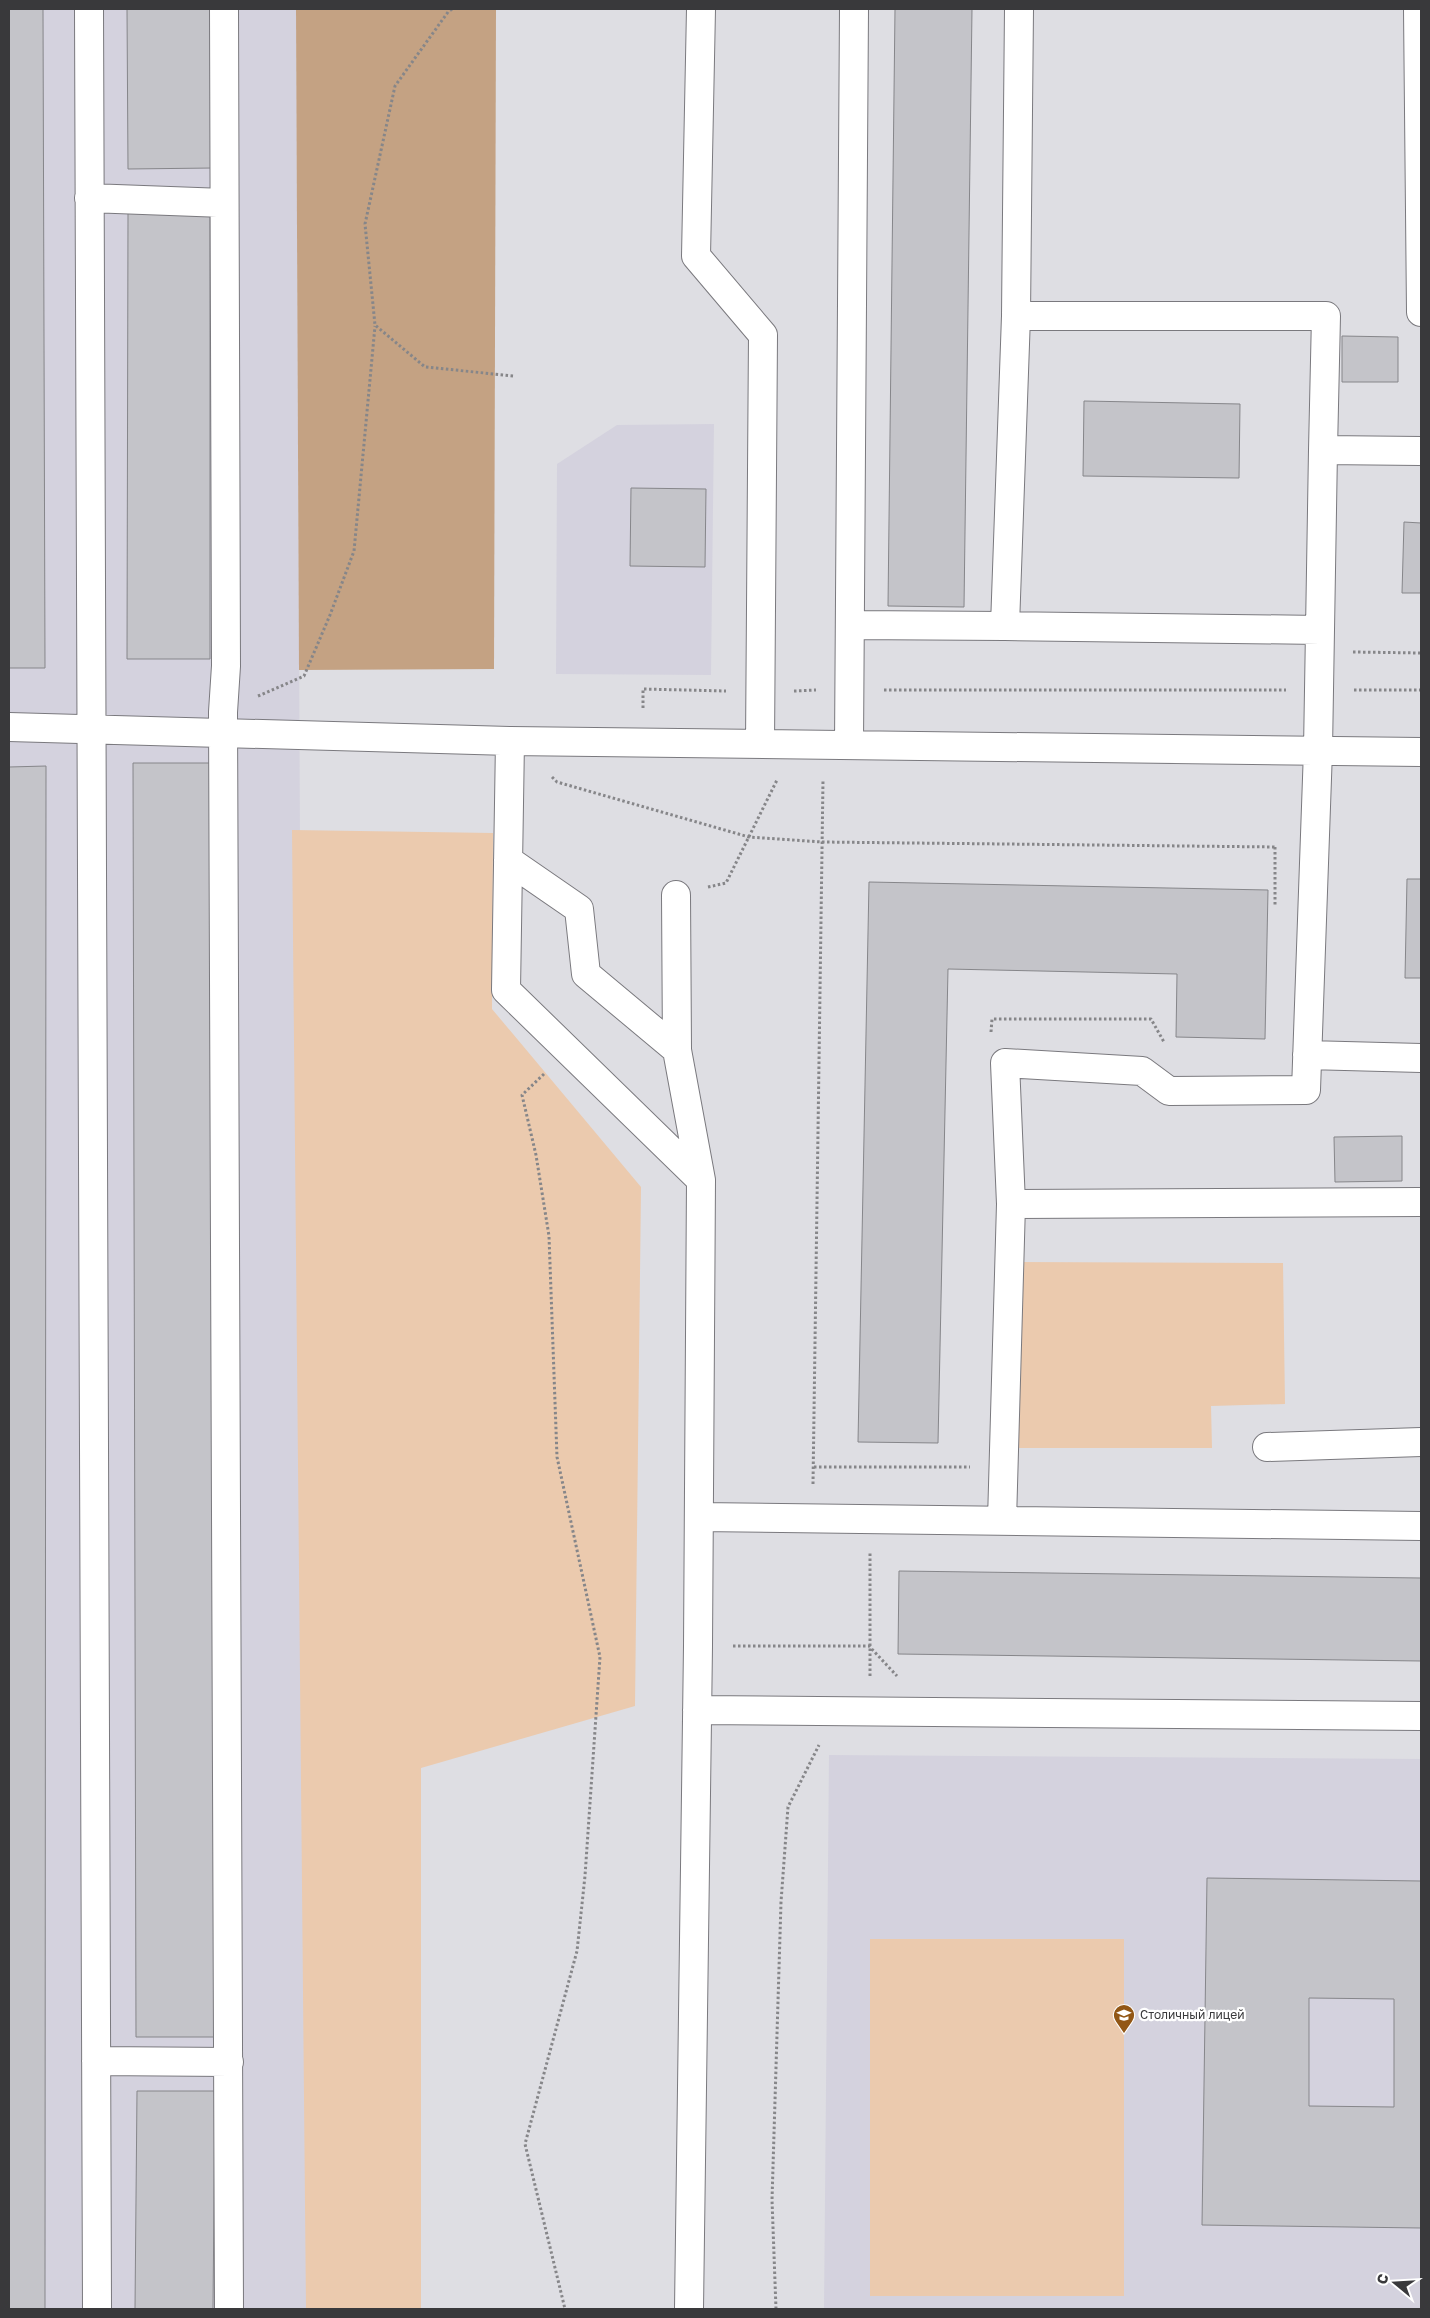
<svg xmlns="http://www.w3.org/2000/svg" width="1430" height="2318" font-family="'Golos Text',sans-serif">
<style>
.built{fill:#d4d2de}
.green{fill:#ebcaae}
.forest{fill:#c4a283}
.building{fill:#c4c4c9;stroke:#86868a;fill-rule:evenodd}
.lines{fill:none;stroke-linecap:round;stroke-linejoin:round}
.minor-casing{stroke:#7a797e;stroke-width:30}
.path{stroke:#868689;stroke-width:3;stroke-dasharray:2.5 2.5;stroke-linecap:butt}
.minor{stroke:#fff;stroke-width:28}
.labels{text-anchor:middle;stroke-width:4.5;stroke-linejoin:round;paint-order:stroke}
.poi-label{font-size:12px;fill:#39393b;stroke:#fff;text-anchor:start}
</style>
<rect width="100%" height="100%" fill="#dedee3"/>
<path class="built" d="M9 9H296L307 2309H9Z
M714 424 711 675 556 674 557 464 617 425Z
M829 1755 1421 1759V2309H824Z"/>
<path class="green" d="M292 830 493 833 492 1009 641 1187 635 1706 421 1768V2309H306Z
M1004 1262 1283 1263 1285 1404 1211 1406 1212 1448H1003Z
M870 1939H1124V2296H870Z"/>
<path class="forest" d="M296 9H496L494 669 299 670Z"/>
<path class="building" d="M9 9H43L45 668H9Z
M127 9H212L213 168 128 169Z
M895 9H972L964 607 888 606Z
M128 212 210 213V659H127Z
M1342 336 1398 337V382H1342Z
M1084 401 1240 404 1239 478 1083 476Z
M631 488 706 489 705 567 630 566Z
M1404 522 1421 523V593H1402Z
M133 763H212L214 2037H136Z
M46 766 45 2309H9V767Z
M1407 879H1421V978H1405Z
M869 882 1268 890 1265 1039 1176 1037 1177 974 948 969 938 1443 858 1442Z
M1402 1136V1181L1335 1182 1334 1137Z
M899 1571 1421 1578V1661L898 1654Z
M1207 1878 1421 1881V2228L1202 2225ZM1309 1998 1394 1999V2107L1309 2106Z
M137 2091H215L213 2309H135Z"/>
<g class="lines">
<g class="minor-casing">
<path id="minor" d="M89 9 97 2309
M224 9 226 666 223 712 229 2309
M701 9 696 256 763 335 760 744
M1019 9 1016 316H1326L1323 450
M1418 9 1421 312
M89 198 224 203
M850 625 1005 626 1016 316
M1005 626 1320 630
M9 727 510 741 1421 752
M510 741 506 990 701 1180 698 1646 689 2309
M849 745 854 9
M508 860 579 909 586 974 677 1050 701 1180
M676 895 677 1050
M1307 1055 1421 1058
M1011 1204 1005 1063 1142 1071 1169 1091 1306 1090 1318 750 1323 450 1421 451
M1267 1447 1421 1442
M699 1517 1421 1526
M1002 1521 1011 1204 1421 1202
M697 1710 1421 1716
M96 2061 229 2062"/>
</g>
<path class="path" d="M452 9 448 12 395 86 365 224 375 325 425 367 514 376
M1353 652 1421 653
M884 690H1286
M1354 690H1421
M794 691 816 690
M258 696 304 676 330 615 354 551 375 326
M643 708V689L726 691
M552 777 557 782 749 837 822 842 1276 847
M1275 847V906
M708 887 726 883 777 780
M991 1032 992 1019H1151L1164 1042
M544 1074 522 1095 536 1155 549 1236 557 1457 600 1657 585 1876 577 1951 525 2144 565 2309
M814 1467H970
M813 1484 823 780
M733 1646H869L897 1676
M870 1676V1552
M776 2309 772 2200 781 1902 788 1807 819 1745"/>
<use href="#minor" class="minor"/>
</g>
<defs>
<g id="school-pin" transform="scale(1.125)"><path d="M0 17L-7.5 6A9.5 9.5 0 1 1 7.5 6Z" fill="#925716" stroke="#fff"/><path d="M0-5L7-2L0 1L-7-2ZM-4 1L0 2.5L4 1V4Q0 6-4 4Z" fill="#fff"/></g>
</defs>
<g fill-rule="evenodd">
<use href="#school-pin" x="1124" y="2015"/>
</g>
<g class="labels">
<g class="poi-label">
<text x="1140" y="2019">Столичный лицей</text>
</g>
</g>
<rect width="1430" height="2318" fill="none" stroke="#39393b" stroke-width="20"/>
<g transform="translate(1395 2283) rotate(288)" stroke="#ffffff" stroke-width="4" paint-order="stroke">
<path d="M0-4L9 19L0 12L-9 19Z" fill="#39393b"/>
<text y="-8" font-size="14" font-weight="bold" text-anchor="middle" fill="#39393b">С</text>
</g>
</svg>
